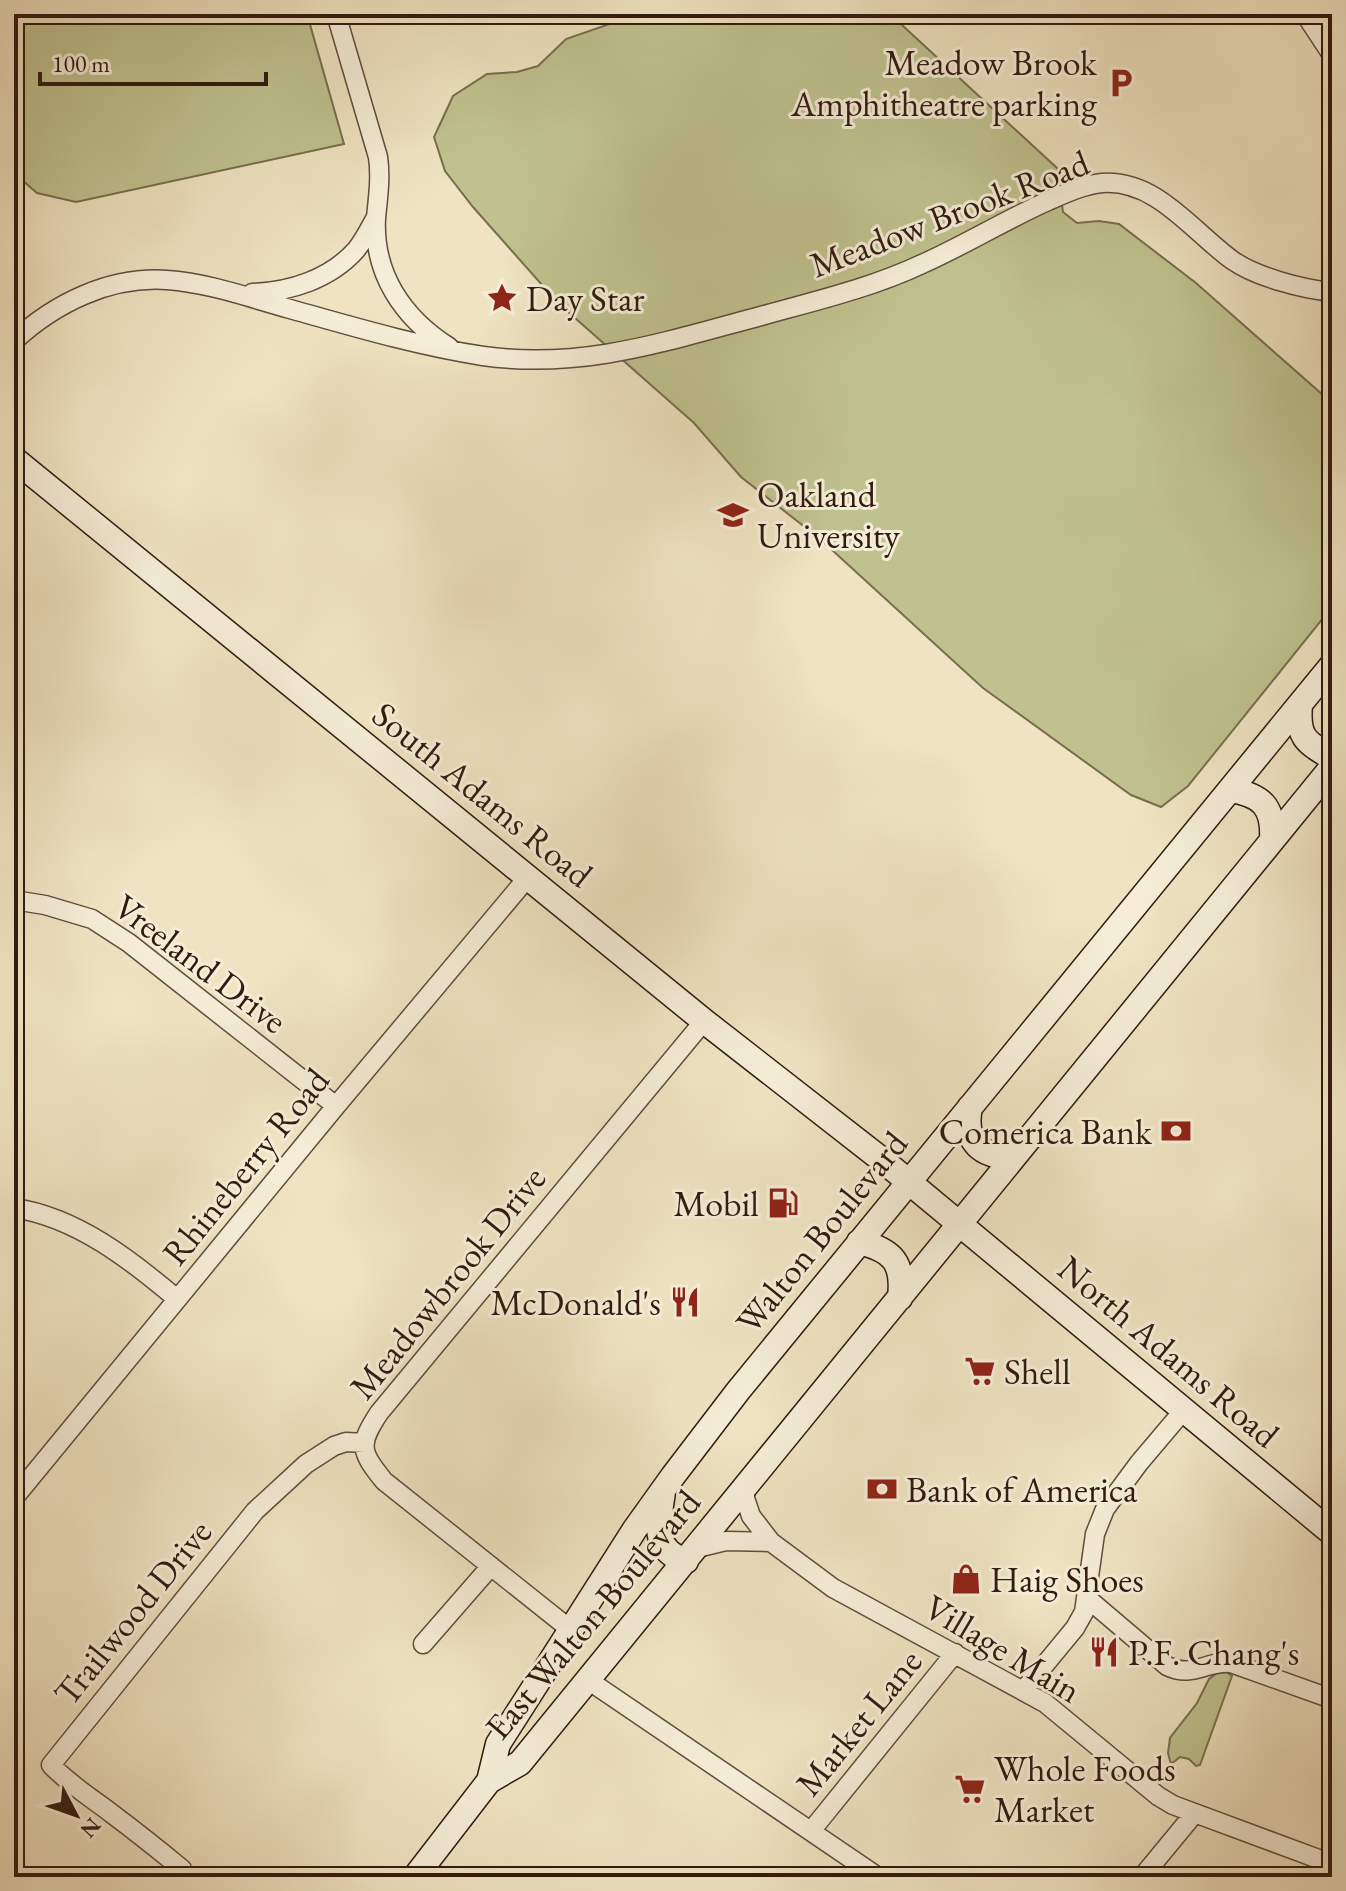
<svg xmlns="http://www.w3.org/2000/svg" width="1346" height="1891" font-family="'EB Garamond',serif">
<style>
.green{fill:#bfc28f;stroke:#786e4f;stroke-width:2}
.lines{fill:none;stroke-linecap:round;stroke-linejoin:round}
.street-casing{stroke:#614c3c;stroke-width:21}
.secondary-casing{stroke:#321a0f;stroke-width:27}
.street{stroke:#f5edd7;stroke-width:18}
.secondary{stroke:#f5edd7;stroke-width:24}
.labels{text-anchor:middle;stroke-width:6;stroke-linejoin:round;paint-order:stroke}
.poi-label{font-size:36px;fill:#321a0f;stroke:#f5edd7;text-anchor:start}
.street-label{font-size:36px;fill:#321a0f;stroke:#f5edd7}
</style>
<rect width="100%" height="100%" fill="#efe3c1"/>
<filter id="stains"><feTurbulence type="fractalNoise" baseFrequency=".0025" numOctaves="4"/><feColorMatrix values="0 0 0 0 .2 0 0 0 0 .09 0 0 0 0 .02 0 0 0 .5 -.17"/></filter>
<radialGradient id="worn" r=".72"><stop offset=".6" stop-color="#630" stop-opacity="0"/><stop offset="1" stop-color="#630" stop-opacity=".3"/></radialGradient>
<path class="green" d="M14 14H307L344 144 76 202 37 193 14 173Z
M638 14H890L1057 168 1063 212 1077 223 1099 221 1119 224 1196 283 1332 403V607L1188 786 1161 807 1131 795 983 688 820 539 741 477 694 423 558 303 473 207 445 171 434 137 453 96 487 74 517 72 538 66 566 39Z
M1226 1672 1232 1676 1200 1765 1196 1766 1189 1759 1180 1757 1171 1764 1168 1753 1170 1738 1197 1703 1209 1679 1217 1673Z"/>
<g class="lines">
<g class="street-casing">
<path id="street" d="M336 14 378 157C381 178 378 197 376 218 373 274 403 318 449 347
M1305 14 1332 55
M252 293C290 292 330 279 356 250 364 240 370 228 376 217
M14 341C55 303 110 276 167 280 209 283 250 298 290 309 354 327 418 346 483 356 582 370 667 341 761 316 815 301 871 288 922 264 965 245 1005 220 1048 201 1066 193 1083 185 1102 183 1156 179 1192 231 1232 260 1256 277 1302 289 1332 292
M14 900 45 905 92 919 129 943 336 1106
M14 1208C76 1217 131 1260 177 1299
M745 1486V1498L751 1516 771 1542 833 1588 1045 1703 1158 1796 1173 1805 1332 1864
M14 1498 336 1106 528 877
M697 1548 726 1541 771 1542
M1087 1598 1167 1666C1193 1679 1207 1660 1231 1663L1332 1699
M571 1630 384 1481C360 1451 358 1445 379 1413L704 1021
M423 1644 491 1566
M588 1680 878 1877
M1023 1691 1075 1628 1084 1612 1095 1534 1105 1509 1139 1463 1183 1411
M811 1831 955 1653
M182 1869C159 1850 135 1831 111 1813 90 1797 69 1784 51 1765L255 1511 306 1464 334 1446 346 1442 365 1443
M1142 1877 1194 1814"/>
</g>
<g class="secondary-casing">
<path id="secondary" d="M14 459 704 1021 886 1163 1332 1533
M1300 705C1297 738 1306 742 1332 758
M1230 790C1262 795 1274 807 1272 840
M970 1107C963 1142 981 1157 1014 1157
M859 1242C893 1250 904 1263 900 1298
M663 1492C659 1521 650 1550 686 1561
M489 1781 520 1763 1332 767
M415 1877 489 1781 498 1744 635 1529 673 1476 738 1391 1332 665"/>
</g>
<use href="#street" class="street"/>
<use href="#secondary" class="secondary"/>
</g>
<defs>
<g id="parking-bare" transform="scale(2.4)"><path d="M-3.5-5.5H1a3.5 3.5 0 0 1 0 7H-1V5.5H-3.5ZM-1-3.4V-.6H.8a1.4 1.4 0 0 0 0-2.8Z" fill="#8f2418" stroke="#f5edd7" stroke-width="2.5" paint-order="stroke"/></g>
<g id="sight-bare" transform="scale(2.4)"><path d="M0-6L1.8-2.2L6-1.7L2.9 1.2L3.7 5.4L0 3.3L-3.7 5.4L-2.9 1.2L-6-1.7L-1.8-2.2Z" fill="#8f2418" stroke="#f5edd7" stroke-width="2.5" paint-order="stroke"/></g>
<g id="university-bare" transform="scale(2.4)"><path d="M0-5L7-2L0 1L-7-2ZM-4 1L0 2.5L4 1V4Q0 6-4 4Z" fill="#8f2418" stroke="#f5edd7" stroke-width="2.5" paint-order="stroke"/></g>
<g id="bank-bare" transform="scale(2.4)"><path d="M-6-4H6V4H-6ZM0-2.3a2.3 2.3 0 1 0 0 4.6a2.3 2.3 0 1 0 0-4.6Z" fill="#8f2418" stroke="#f5edd7" stroke-width="2.5" paint-order="stroke"/></g>
<g id="fuel-bare" transform="scale(2.4)"><path d="M-5.5-6h7V0h2V4h1.3V-2.5L3-4.5l.8-.8L6-3V5H2.5V1h-1V6h-7ZM-4.2-4.7v3.2H.2V-4.7Z" fill="#8f2418" stroke="#f5edd7" stroke-width="2.5" paint-order="stroke"/></g>
<g id="restaurant-bare" transform="scale(2.4)"><path d="M-5-6h1v4h1v-4h1v4h1v-4h1v5L-1.5 .5V6h-2V.5L-5-1ZM5-6V6H3V1.5H1.5Q1.5-4 5-6Z" fill="#8f2418" stroke="#f5edd7" stroke-width="2.5" paint-order="stroke"/></g>
<g id="supermarket-bare" transform="scale(2.4)"><path d="M-6-5.5h2.5l.6 2H6L4.5 2H-2.5L-4.4-4H-6ZM-1.5 3.2a1.3 1.3 0 1 0 .1 0ZM3 3.2a1.3 1.3 0 1 0 .1 0Z" fill="#8f2418" stroke="#f5edd7" stroke-width="2.5" paint-order="stroke"/></g>
<g id="shop-bare" transform="scale(2.4)"><path d="M-5-2.5h2.3a2.7 3.5 0 0 1 5.4 0H5L5.5 6h-11ZM-1.5-2.5h3a1.5 2.3 0 0 0-3 0Z" fill="#8f2418" stroke="#f5edd7" stroke-width="2.5" paint-order="stroke"/></g>
</defs>
<g fill-rule="evenodd">
<use href="#parking-bare" x="1121" y="83"/>
<use href="#sight-bare" x="502" y="298"/>
<use href="#university-bare" x="733" y="515"/>
<use href="#bank-bare" x="1176" y="1131"/>
<use href="#fuel-bare" x="783" y="1203"/>
<use href="#restaurant-bare" x="685" y="1302"/>
<use href="#supermarket-bare" x="980" y="1371"/>
<use href="#bank-bare" x="882" y="1489"/>
<use href="#shop-bare" x="966" y="1579"/>
<use href="#restaurant-bare" x="1104" y="1652"/>
<use href="#supermarket-bare" x="970" y="1789"/>
</g>
<g class="labels">
<g class="poi-label">
<text x="1097" y="75" text-anchor="end">Meadow Brook<tspan x="1097" dy="41">Amphitheatre parking</tspan></text>
<text x="526" y="311">Day Star</text>
<text x="757" y="507">Oakland<tspan x="757" dy="41">University</tspan></text>
<text x="1152" y="1144" text-anchor="end">Comerica Bank</text>
<text x="759" y="1216" text-anchor="end">Mobil</text>
<text x="661" y="1315" text-anchor="end">McDonald's</text>
<text x="1004" y="1384">Shell</text>
<text x="906" y="1502">Bank of America</text>
<text x="990" y="1592">Haig Shoes</text>
<text x="1128" y="1665">P.F. Chang's</text>
<text x="994" y="1781">Whole Foods<tspan x="994" dy="41">Market</tspan></text>
</g>
<g class="street-label">
<text transform="translate(949 213) rotate(-21)" y="13">Meadow Brook Road</text>
<text transform="translate(483 794) rotate(39)" y="13">South Adams Road</text>
<text transform="translate(201 963) rotate(37)" y="13">Vreeland Drive</text>
<text transform="translate(245 1166) rotate(-51)" y="13">Rhineberry Road</text>
<text transform="translate(821 1232) rotate(-51)" y="13">Walton Boulevard</text>
<text transform="translate(447 1282) rotate(-51)" y="13">Meadowbrook Drive</text>
<text transform="translate(1169 1351) rotate(40)" y="13">North Adams Road</text>
<text transform="translate(132 1612) rotate(-51)" y="13">Trailwood Drive</text>
<text transform="translate(592 1614) rotate(-50)" y="13">East Walton Boulevard</text>
<text transform="translate(1003 1648) rotate(31)" y="13">Village Main</text>
<text transform="translate(858 1722) rotate(-51)" y="13">Market Lane</text>
</g>
</g>
<rect width="1346" height="1891" fill="none" stroke="#efe3c1" stroke-width="48"/>
<rect x="16" y="16" width="1314" height="1859" fill="none" stroke="#321a0f" stroke-width="4"/>
<rect x="24" y="24" width="1298" height="1843" fill="none" stroke="#321a0f" stroke-width="2"/>
<g transform="translate(76 1815) rotate(131)" stroke="#f5edd7" stroke-width="6" paint-order="stroke">
<path d="M0-6L14 30L0 20L-14 30Z" fill="#321a0f"/>
<text y="-12" font-size="22" font-weight="bold" text-anchor="middle" fill="#321a0f">N</text>
</g>
<path d="M40 72v12h226v-12" fill="none" stroke="#321a0f" stroke-width="4"/>
<text x="52" y="72" font-size="24" fill="#321a0f" stroke="#f5edd7" stroke-width="6" paint-order="stroke">100 m</text>
<rect width="100%" height="100%" filter="url(#stains)"/>
<rect width="100%" height="100%" fill="url(#worn)"/>
</svg>
